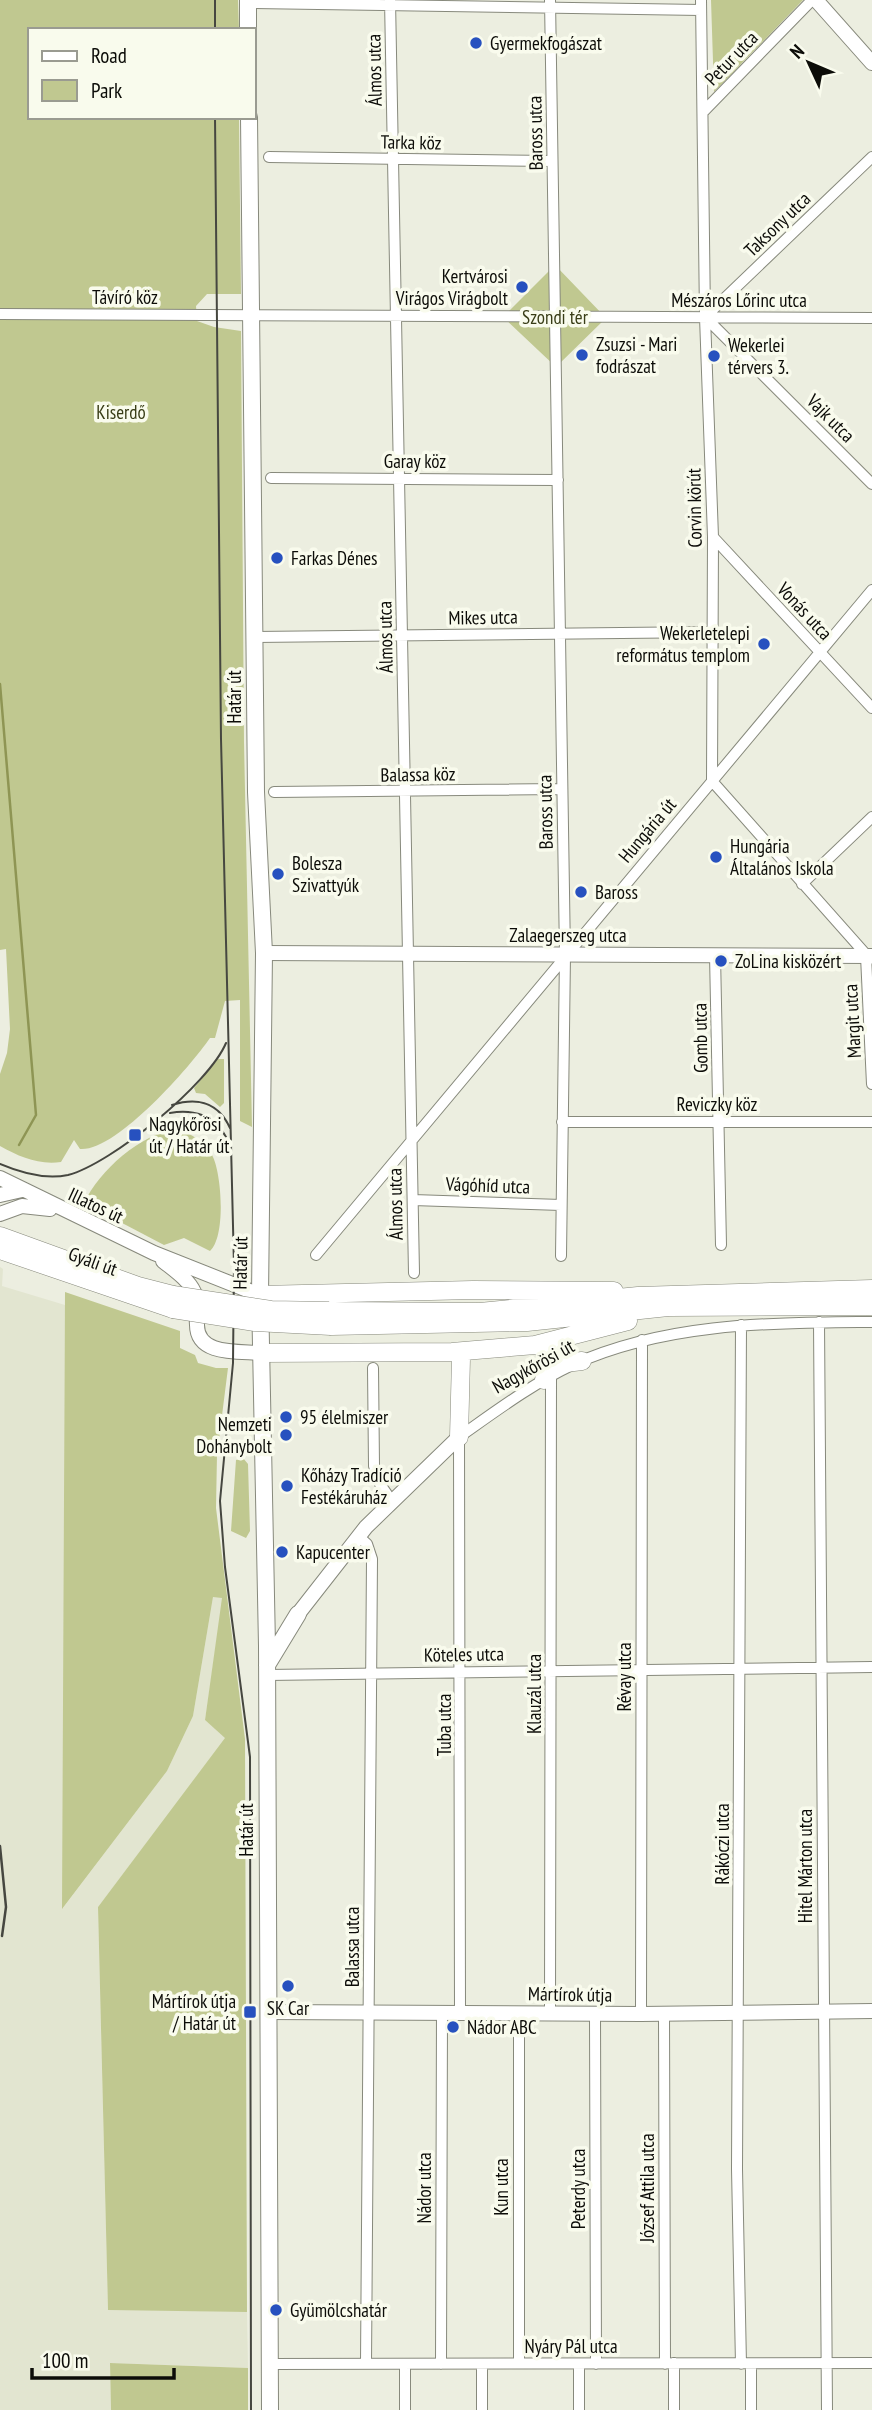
<svg xmlns="http://www.w3.org/2000/svg" width="872" height="2410" font-family="'PT Sans Narrow',sans-serif">
<style>
.built{fill:#e2e5d0}
.green{fill:#c0c890}
.lines{fill:none;stroke-linecap:round;stroke-linejoin:round}
.stream{stroke:#8e9554;stroke-width:2.5}
.minor-casing{stroke:#87897c;stroke-width:12}
.tertiary-casing{stroke:#87897c;stroke-width:16}
.secondary-casing{stroke:#87897c;stroke-width:18}
.primary-casing{stroke:#87897c;stroke-width:19}
.minor{stroke:#fff;stroke-width:10}
.tertiary{stroke:#fff;stroke-width:14}
.secondary{stroke:#fff;stroke-width:16}
.primary{stroke:#fff;stroke-width:18}
.tram{stroke:#464740;stroke-width:2}
.rail{stroke:#464740;stroke-width:2.5}
.primary-bridge-casing{stroke:#87897c;stroke-width:19;stroke-linecap:butt}
.primary-bridge{stroke:#fff;stroke-width:18}
.poi-dot{fill:#2751bf;stroke:#f9fbed;stroke-width:2.5}
.labels{text-anchor:middle;stroke-width:7;stroke-linejoin:round;paint-order:stroke}
.poi-label{font-size:19px;fill:#0c0c08;stroke:#f9fbed;text-anchor:start}
.street-label{font-size:19px;fill:#0c0c08;stroke:#f9fbed}
.park-label{font-size:19px;fill:#393d17;stroke:#f9fbed}
</style>
<rect width="100%" height="100%" fill="#eceee0"/>
<path class="built" d="M0 1267 3 1269 2 1286 65 1305 63 1908 167 1771 193 1716 213 1597H223L205 1720 226 1738 98 1907 108 2309 247 2312 248 2368 110 2363 111 2410H0Z"/>
<path class="green" d="M0 0H238L239 30H30V117H239L241 294H207L196 306 197 321 214 327 241 331 244 742 252 1127 240 1121V1000L225 1001 215 1038H210C190 1067 116 1152 80 1149L74 1140 61 1162C38 1165 20 1157 0 1146V1074L7 1053 10 1029 6 949 0 950Z
M711 0H803L714 92Z
M555 265 606 318 556 367 503 317Z
M218 1059H224V1103L220 1107 205 1094 196 1093 194 1088Z
M177 1129C191 1134 205 1141 212 1155 222 1173 226 1237 210 1251L184 1238 164 1245 84 1203C100 1170 140 1134 177 1129Z
M65 1292 180 1331V1348L195 1355 198 1363 216 1368H228L217 1455 216 1508 245 1739 247 2312 108 2310 98 1907 225 1738 205 1720 222 1598 213 1597 193 1716 167 1771 62 1909Z
M243 1458 248 1464 250 1531 246 1538 231 1531 236 1460Z
M110 2363 248 2368V2410H111Z"/>
<g class="lines">
<path class="stream" d="M0 684 36 1115 19 1145"/>
<g class="minor-casing">
<path id="minor" d="M390 0 414 1273
M550 0 565 955 561 1256
M701 0 705 317 713 537 712 781 870 959
M248 3 701 10
M704 111 812 0
M269 157 552 161
M872 157 705 317 872 484
M0 314 872 318
M271 478 558 480
M713 537 872 708
M255 637 712 632
M274 792 561 789
M802 884 872 817
M715 955 721 1245
M866 956 872 1084
M562 1122H872
M413 1200 561 1205
M316 1255 872 590
M819 1322 827 2410
M741 1325 737 2169 741 2364
M373 1368 374 1466 380 1484 391 1500
M358 1536 367 1544 372 1559 366 2363
M267 1675 872 1667
M460 2012 459 1437C496 1411 532 1384 572 1365 667 1322 770 1323 872 1322
M550 2012 551 1377
M664 2013 665 2364
M595 2014 596 2364
M641 2014 642 1340
M519 2363V2012
M674 2363V2410
M271 2364 872 2363
M405 2364V2410
M441 2364 442 2012
M482 2364V2410
M579 2364V2410
M751 2410V2364"/>
</g>
<g class="tertiary-casing">
<path id="tertiary" d="M816 0 872 63
M264 953 872 956
M0 1178 154 1253 260 1295
M0 1195 22 1190
M0 1214 22 1206 50 1209
M163 1261C174 1270 188 1279 194 1292 199 1303 196 1314 197 1325 197 1356 239 1351 261 1353
M298 1614 366 1527 459 1437
M268 2012 641 2014 872 2011"/>
</g>
<g class="secondary-casing">
<path id="secondary" d="M248 0V30
M249 117 256 792 264 953 260 1295 267 1646 270 2410
M267 1665 298 1614"/>
</g>
<g class="primary-casing">
<path id="primary" d="M0 1236 138 1286 173 1295
M0 1250 173 1309
M260 1295 473 1290 614 1291
M329 1311 480 1312 638 1296 872 1289
M331 1326 527 1322 668 1307 872 1306
M535 1345 546 1348 553 1359 544 1380
M261 1353 452 1352 535 1345 628 1321
M553 1359 565 1363 582 1361
M459 1437 461 1358 465 1351"/>
</g>
<use href="#minor" class="minor"/>
<use href="#tertiary" class="tertiary"/>
<use href="#secondary" class="secondary"/>
<use href="#primary" class="primary"/>
<path class="tram" d="M215 30V0
M215 117 221 739 234 1266 233 1363 220 1501 225 1567 250 1757 251 2410
M172 1105C198 1097 218 1102 230 1128
M170 1113C193 1109 215 1115 226 1137
M0 1164C21 1173 45 1180 68 1175 111 1164 209 1084 226 1043"/>
<path class="rail" d="M0 1846 6 1907 2 1936"/>
<g class="primary-bridge-casing">
<path id="primary-bridge" d="M173 1295 271 1310 329 1311
M173 1309 255 1322 331 1326"/>
</g>
<use href="#primary-bridge" class="primary-bridge"/>
</g>
<g class="poi-dot">
<circle cx="476" cy="43" r="7"/>
<circle cx="522" cy="287" r="7"/>
<circle cx="582" cy="355" r="7"/>
<circle cx="714" cy="356" r="7"/>
<circle cx="277" cy="558" r="7"/>
<circle cx="764" cy="644" r="7"/>
<circle cx="716" cy="857" r="7"/>
<circle cx="278" cy="874" r="7"/>
<circle cx="581" cy="892" r="7"/>
<circle cx="721" cy="961" r="7"/>
<rect x="128" y="1128" width="14" height="14" rx="3.5"/>
<circle cx="286" cy="1417" r="7"/>
<circle cx="286" cy="1435" r="7"/>
<circle cx="287" cy="1486" r="7"/>
<circle cx="282" cy="1552" r="7"/>
<circle cx="288" cy="1986" r="7"/>
<rect x="243" y="2005" width="14" height="14" rx="3.5"/>
<circle cx="453" cy="2027" r="7"/>
<circle cx="276" cy="2310" r="7"/>
</g>
<g class="labels">
<g class="poi-label">
<text x="490" y="50">Gyermekfogászat</text>
<text x="508" y="283" text-anchor="end">Kertvárosi<tspan x="508" dy="22">Virágos Virágbolt</tspan></text>
<text x="596" y="351">Zsuzsi - Mari<tspan x="596" dy="22">fodrászat</tspan></text>
<text x="728" y="352">Wekerlei<tspan x="728" dy="22">térvers 3.</tspan></text>
<text x="291" y="565">Farkas Dénes</text>
<text x="750" y="640" text-anchor="end">Wekerletelepi<tspan x="750" dy="22">református templom</tspan></text>
<text x="730" y="853">Hungária<tspan x="730" dy="22">Általános Iskola</tspan></text>
<text x="292" y="870">Bolesza<tspan x="292" dy="22">Szivattyúk</tspan></text>
<text x="595" y="899">Baross</text>
<text x="735" y="968">ZoLina kisközért</text>
<text x="149" y="1131">Nagykőrösi<tspan x="149" dy="22">út / Határ út</tspan></text>
<text x="300" y="1424">95 élelmiszer</text>
<text x="272" y="1431" text-anchor="end">Nemzeti<tspan x="272" dy="22">Dohánybolt</tspan></text>
<text x="301" y="1482">Kőházy Tradíció<tspan x="301" dy="22">Festékáruház</tspan></text>
<text x="296" y="1559">Kapucenter</text>
<text x="236" y="2008" text-anchor="end">Mártírok útja<tspan x="236" dy="22">/ Határ út</tspan></text>
<text x="288" y="2015" text-anchor="middle">SK Car</text>
<text x="467" y="2034">Nádor ABC</text>
<text x="290" y="2317">Gyümölcshatár</text>
</g>
<g class="street-label">
<text transform="translate(731 58) rotate(-46)" y="7">Petur utca</text>
<text transform="translate(374 70) rotate(-91)" y="7">Álmos utca</text>
<text transform="translate(535 133) rotate(-91)" y="7">Baross utca</text>
<text transform="translate(411 142) rotate(1)" y="7">Tarka köz</text>
<text transform="translate(777 224) rotate(-44)" y="7">Taksony utca</text>
<text x="125" y="304">Távíró köz</text>
<text x="739" y="307">Mészáros Lőrinc utca</text>
<text transform="translate(831 418) rotate(45)" y="7">Vajk utca</text>
<text x="415" y="468">Garay köz</text>
<text transform="translate(694 508) rotate(-91)" y="7">Corvin körút</text>
<text transform="translate(805 611) rotate(47)" y="7">Vonás utca</text>
<text transform="translate(483 617) rotate(-1)" y="7">Mikes utca</text>
<text transform="translate(385 637) rotate(-91)" y="7">Álmos utca</text>
<text transform="translate(234 697) rotate(-90)" y="7">Határ út</text>
<text transform="translate(418 774) rotate(-1)" y="7">Balassa köz</text>
<text transform="translate(545 812) rotate(-91)" y="7">Baross utca</text>
<text transform="translate(647 830) rotate(-50)" y="7">Hungária út</text>
<text x="568" y="942">Zalaegerszeg utca</text>
<text transform="translate(852 1021) rotate(-93)" y="7">Margit utca</text>
<text transform="translate(700 1038) rotate(-91)" y="7">Gomb utca</text>
<text x="717" y="1111">Reviczky köz</text>
<text transform="translate(488 1185) rotate(2)" y="7">Vágóhíd utca</text>
<text transform="translate(395 1204) rotate(-91)" y="7">Álmos utca</text>
<text transform="translate(96 1205) rotate(25)" y="7">Illatos út</text>
<text transform="translate(93 1261) rotate(20)" y="7">Gyáli út</text>
<text transform="translate(240 1263) rotate(-89)" y="7">Határ út</text>
<text transform="translate(533 1366) rotate(-29)" y="7">Nagykőrösi út</text>
<text transform="translate(464 1654) rotate(-1)" y="7">Köteles utca</text>
<text transform="translate(624 1677) rotate(-90)" y="7">Révay utca</text>
<text transform="translate(534 1694) rotate(-90)" y="7">Klauzál utca</text>
<text transform="translate(444 1725) rotate(-90)" y="7">Tuba utca</text>
<text transform="translate(246 1830) rotate(-90)" y="7">Határ út</text>
<text transform="translate(722 1844) rotate(-90)" y="7">Rákóczi utca</text>
<text transform="translate(805 1866) rotate(-90)" y="7">Hitel Márton utca</text>
<text transform="translate(352 1947) rotate(-90)" y="7">Balassa utca</text>
<text transform="translate(570 1994) rotate(1)" y="7">Mártírok útja</text>
<text transform="translate(501 2187) rotate(-90)" y="7">Kun utca</text>
<text transform="translate(424 2188) rotate(-90)" y="7">Nádor utca</text>
<text transform="translate(647 2188) rotate(-90)" y="7">József Attila utca</text>
<text transform="translate(578 2189) rotate(-90)" y="7">Peterdy utca</text>
<text x="571" y="2353">Nyáry Pál utca</text>
</g>
<g class="park-label">
<text x="555" y="324">Szondi tér</text>
<text x="121" y="419">Kiserdő</text>
</g>
</g>
<rect x="28" y="28" width="228" height="91" fill="#f9fbed" stroke="#9a9b91" stroke-width="2"/>
<rect x="42" y="51" width="35" height="10" fill="#ffffff" stroke="#9a9b91" stroke-width="2"/>
<text x="91" y="63" font-size="21" fill="#0c0c08">Road</text>
<rect x="42" y="80" width="35" height="21" fill="#c0c890" stroke="#9a9b91" stroke-width="2"/>
<text x="91" y="98" font-size="21" fill="#0c0c08">Park</text>
<g transform="translate(809 63) rotate(314)" stroke="#f9fbed" stroke-width="5" paint-order="stroke">
<path d="M0-5L12 26L0 18L-12 26Z" fill="#0c0c08"/>
<text y="-10" font-size="19" font-weight="bold" text-anchor="middle" fill="#0c0c08">N</text>
</g>
<path d="M32 2368v10h142v-10" fill="none" stroke="#0c0c08" stroke-width="3.5"/>
<text x="42" y="2368" font-size="21" fill="#0c0c08" stroke="#f9fbed" stroke-width="5" paint-order="stroke">100 m</text>
</svg>
